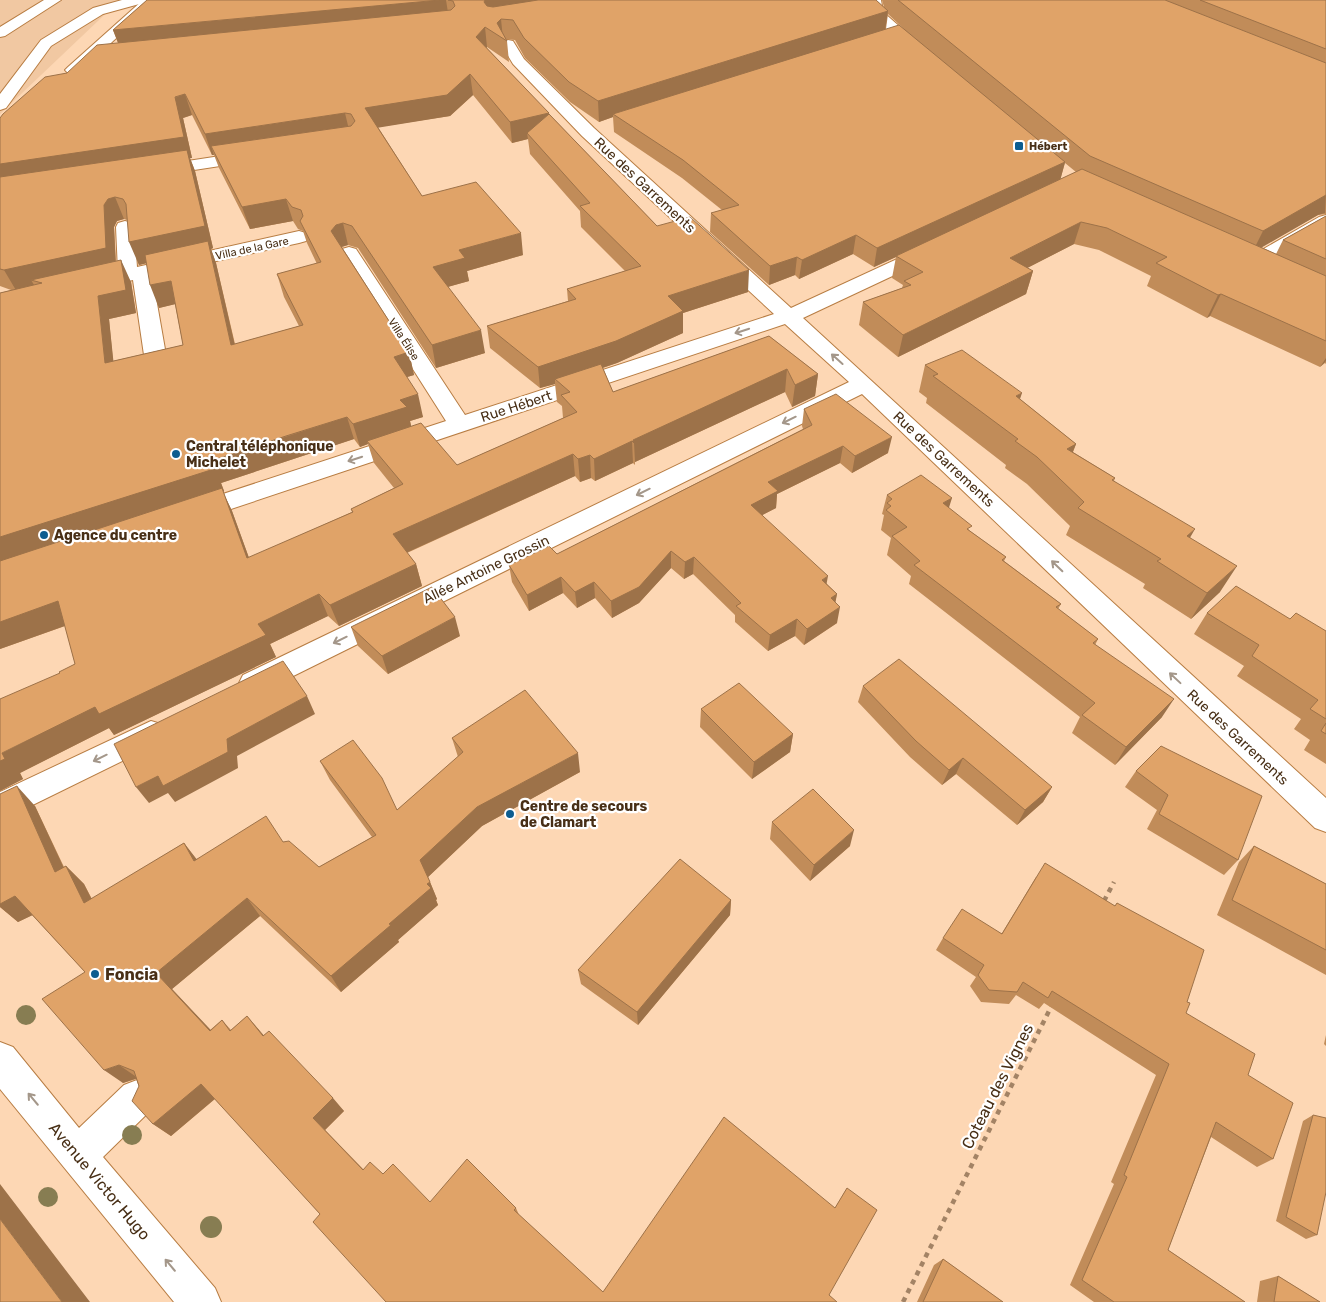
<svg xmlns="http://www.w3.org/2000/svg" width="1326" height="1302" font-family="Rubik,sans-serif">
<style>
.built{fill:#f1c8a2}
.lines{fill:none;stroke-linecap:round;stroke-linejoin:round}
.minor-casing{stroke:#b87d43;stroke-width:2}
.major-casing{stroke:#b87d43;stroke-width:2}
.path{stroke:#a38365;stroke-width:4.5;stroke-dasharray:5 5;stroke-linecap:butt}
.minor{fill:#fff;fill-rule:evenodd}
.major{fill:#fff;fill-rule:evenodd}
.tree{fill:#877d52}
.wall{fill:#c18c59;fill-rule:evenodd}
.shaded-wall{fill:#9d7249}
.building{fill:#e0a368;stroke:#9d7249}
.oneway{stroke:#a4978a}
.poi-dot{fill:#0d5d90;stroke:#fff;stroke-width:2}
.labels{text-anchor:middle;stroke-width:4.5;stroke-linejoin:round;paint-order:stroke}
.far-poi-label{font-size:11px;font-weight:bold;fill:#482f16;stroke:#fff;text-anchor:start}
.far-street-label{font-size:11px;fill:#482f16;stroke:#fff}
.street-label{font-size:14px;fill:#482f16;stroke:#fff}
.poi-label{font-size:14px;font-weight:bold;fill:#482f16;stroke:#fff;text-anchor:start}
.near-poi-label{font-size:16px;font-weight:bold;fill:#482f16;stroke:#fff;text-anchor:start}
.near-street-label{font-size:16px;fill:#482f16;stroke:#fff}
</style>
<rect width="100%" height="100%" fill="#fdd7b4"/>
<path class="built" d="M0 0H120L0 114Z"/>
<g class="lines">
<g class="minor-casing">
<path id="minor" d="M44 0H61L5 36 0 37V27Z
M122 0H145L143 3 103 14 51 46 6 108 0 110V94L41 40 93 8Z
M867 0H881L883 12 924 48 927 51 924 54H914L871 16Z
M508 40 513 41 524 59 594 128 791 308 921 248 928 246 935 248 938 252 935 256 803 318 1326 798V832L1315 828 862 394 263 691 253 694 243 691 239 683 243 675 849 382 785 324 201 519 192 522 183 519 180 513 183 507 446 421 339 253 342 249 349 247 356 249 465 415 774 314 582 136 513 64 501 44 503 41Z
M253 151 259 152 262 156 259 160 155 176 149 175 146 171 149 167 155 166Z
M1326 215V229L1260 267 1253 269 1246 267 1243 263 1246 259 1319 217Z
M125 221 132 223 134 227 137 267 299 231 306 233 308 237 306 241 299 243 152 275 166 355 163 360 155 362 147 360 144 355 133 280 92 289 85 287 82 283 85 279 118 271 116 227 118 223Z
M151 721 161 724 166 733 161 742 0 821V792Z
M0 1042 13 1047 79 1128 124 1085 137 1080 150 1085 155 1098 150 1111 103 1157 215 1288 221 1302H174L0 1089Z"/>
</g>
<g class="major-casing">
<path id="major" d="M143 0H158L78 73H68L65 70 68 67Z"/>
</g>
<path class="path" d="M1104 901 1114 882
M903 1302 1052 1005"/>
<use href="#minor" class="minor"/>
<use href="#major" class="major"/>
</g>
<g class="tree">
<circle cx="26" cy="1015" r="10"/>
<circle cx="132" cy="1135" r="10"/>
<circle cx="48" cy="1197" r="10"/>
<circle cx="211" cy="1227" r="11"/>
</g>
<path class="wall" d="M147 0H876L884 7 882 0H1326V214L1318 215 1261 247 1276 254 1283 240 1326 216V364L1325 363 1320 367 1210 316 1207 318 1147 286 1151 276 1099 250 1074 244 1027 268 1033 271 1026 294 898 357 859 325 863 302 902 288 903 285 892 278 896 257 874 267 853 254 799 279 795 275 769 285 710 232 711 213 722 210 682 178 614 132 613 117 599 122 570 102 525 58 515 40 506 39 507 41 509 62 487 47V48L549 114 657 226 748 292 683 313V333L617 363 603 368 613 392 769 336 818 374 815 396 792 407 785 392 635 462V465L633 463 595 481 591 478 580 482 575 476 407 553 416 564 422 586 339 626 328 616 270 644 276 657 114 735 109 728 20 773 23 779 0 791 60 673 75 664 65 626 0 649V293L11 290 0 286V118L67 73 118 43 113 30ZM888 14 905 30 886 29ZM473 95 512 143 528 139 530 154 580 211 581 227 625 271 567 289 568 301 487 326 490 348 540 388 555 384 557 402 562 406 563 418 457 465 411 426 410 421 423 417 407 377 414 375 409 352 342 247 348 245 358 248 436 368 485 353 447 287 469 281 467 271 523 255 422 196 378 127 450 116ZM192 115 212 155H214L219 168 250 229 293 221 298 229 303 231 307 243 317 264 277 274 284 297 299 326 235 344 216 263 211 249 213 248 195 171 190 158H192L183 118ZM1065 163 1076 172 1060 180ZM124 219 127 220 139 265 146 263 159 308 175 304 183 345 113 361 109 319 136 313 131 282 116 261 114 227 117 221ZM354 439 360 447 368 444 374 463 394 488 351 509 352 512 249 558 232 511 223 492 224 491 221 483Z
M925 365 1020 399 1076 444 1073 452 1115 478 1114 481 1190 537 1220 592 1191 619 1143 588 1145 584 1066 535 1070 526 1027 484 1005 468 1006 465 926 403 927 398 919 392Z
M804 409 888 453 852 473 840 463 777 494 776 508 762 515 827 584 837 594 835 602 837 623 804 645 795 636 768 651 735 622V615L693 574 684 579 671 568 639 603 612 618 595 598 577 608 563 593 529 611 512 582 509 565 557 554 803 429 802 426Z
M887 495 949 508 970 531 1006 557 1004 561 1061 604 1058 609 1098 639 1095 645 1162 717 1115 765 1072 733 1080 717 909 584 911 576 887 555 891 538 881 530 884 515 882 514Z
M1207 613 1290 619 1326 631V764L1304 750 1310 740 1294 729 1301 719 1237 676 1244 666 1194 634Z
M351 627 460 636 388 674 358 646Z
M863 686 1052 787 1043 802 1017 825 956 774 942 785 910 757 858 702Z
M701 709 793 734 790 752 752 779 700 727Z
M452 738 580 772 482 826 428 877 437 899 436 900 438 905 398 940 399 942 341 992 260 916 172 989 210 1030 222 1020 231 1030 247 1016 264 1036 344 1111 325 1130 363 1169 383 1174 430 1202 516 1208 519 1215 603 1292 835 1208 847 1188 829 1295 386 1302 320 1214 215 1099 171 1136 153 1124 136 1079 123 1083 85 972 32 915 18 922 0 907V794L35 806 64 867 66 866 84 884 92 899 184 843 196 859 283 842 319 867 372 837 330 780 320 761 397 810 458 757Z
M1161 746 1238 860 1224 875 1147 829 1157 810 1125 787 1136 771Z
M772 822 850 846 810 881 770 839Z
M1254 846 1326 884V975L1217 915 1239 862Z
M1036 877 1115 906 1117 903 1187 1002 1186 1013 1248 1075 1273 1159 1257 1167 1211 1137 1168 1250 1245 1302H1094L1070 1285 1114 1184 1111 1182 1156 1075 1044 1003 1039 1009 1016 995 1009 1004 981 1002 970 986 976 977 936 950 943 938 1002 933Z
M731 900 730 915 638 1025 581 984 578 970Z
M1326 1035V1046L1324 1044Z
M1313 1115 1317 1235 1306 1239 1276 1221 1303 1121Z
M943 1259 1003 1302H917L934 1265Z
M1278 1276 1320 1302H1257L1260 1281Z"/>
<path class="shaded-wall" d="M440 0H446L449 19 121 50 113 30Z
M485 0H588L490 16 484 2Z
M888 11 885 31 613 114V117L599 122 598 101Z
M501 19 503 39 497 23Z
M485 27 487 47 479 57 476 37Z
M470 74 473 95 450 116 370 129 365 108Z
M185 94 192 115 183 118 192 158H190L195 171 213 248 211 249 216 263 240 368 231 345 210 249 139 265 129 242 189 158 0 187V164Z
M345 113 350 134 211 146 214 155H212L205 134Z
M549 113 551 134 527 133 528 139 512 143 510 122Z
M1065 162 1060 181 896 256V257L874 267 877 248Z
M1326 195 1325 213 1318 215 1252 253 1263 231Z
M115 197 124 219 117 221 114 227 116 271 42 283 31 280 36 288 17 292 4 270 104 205 108 199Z
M286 199 293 221 250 229 242 207Z
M1081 222 1074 244 1004 280 1010 258Z
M343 223 348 245 341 247 331 231 336 225Z
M521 233 523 255 467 271 469 281 437 290 433 267 459 250Z
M856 235 853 254 799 279 802 260Z
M797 257 795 275 769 285 770 266Z
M121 260 131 282 136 313 109 319 116 386 105 363 98 296Z
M749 270 748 292 683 313V333L617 363 559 382 555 379V384L540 388 538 367 668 296Z
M1033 271 1026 294 898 357 903 335Z
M171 281 180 303 159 308 150 285Z
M1221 294 1210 316 1207 318 1218 295Z
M481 330 485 353 436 368 432 345Z
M409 352 414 375 400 379 394 357Z
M1326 358V361L1320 367Z
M787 369 785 392 635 462 634 443 633 440Z
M818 374 815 396 792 407 795 385Z
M1022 393 1013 420 1016 396Z
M418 394 423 417 410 421 412 430 367 441 368 444 360 447 353 424 400 400Z
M347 417 354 439 221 483 224 491 223 492 232 511 257 580 0 564V537L211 461Z
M892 437 888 453 852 473 855 456Z
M632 441 633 463 595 481 594 459Z
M1076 444 1065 471 1057 476 1067 449Z
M843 446 840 463 777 494 776 508 749 522 751 505 768 482Z
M573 454 575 476 399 556 393 534Z
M590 455 591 478 580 482 578 459Z
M952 498 946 517 943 503Z
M1195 529 1180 555 1187 536Z
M671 551V568L639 603 612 618 611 601Z
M694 557 693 574 684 579 685 562Z
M416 564 422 586 339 626 330 605Z
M1237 566 1220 592 1191 619 1207 593Z
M828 576 825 592 822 580Z
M561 577 563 593 529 611 527 595Z
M594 582 595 598 577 608 575 592Z
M319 594 328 616 270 644 276 657 114 735 109 728 20 773 23 779 0 791V761L2 753 258 624Z
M837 594 834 610 831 598Z
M58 601 73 623 0 649V622Z
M840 607 837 623 804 645 807 629Z
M455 617 460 636 388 674 382 656Z
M797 619 795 636 768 651 770 635Z
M307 696 315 714 237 756 238 768 175 802 168 793 149 803 136 787Z
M1174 699 1162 717 1115 765 1126 747Z
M793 734 790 752 752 779 754 762Z
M578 753 580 772 482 826 427 878 420 860 477 807Z
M963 758 956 774 942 785 949 770Z
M17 786 35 806 74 890 55 872Z
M1052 787 1043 802 1017 825 1025 810Z
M854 830 850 846 810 881 814 865Z
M184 843 198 861H194Z
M66 866 84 884 102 920 84 903Z
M430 882 437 899 436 900 438 905 398 940 399 942 341 992 331 976 389 924 427 884Z
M15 896 35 914 18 922 0 907V904Z
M247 898 260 916 172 989 225 1045 210 1031 156 973Z
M731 900 730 915 638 1025 637 1012Z
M247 1016 260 1031 277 1051 263 1036Z
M119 1065 138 1078 123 1083 104 1070Z
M201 1084 217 1097 171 1136 153 1124Z
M333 1098 344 1111 325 1130 374 1180 313 1118Z
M0 1184 90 1302H62L0 1219Z"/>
<path class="building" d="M147 0H440L113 30Z
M448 0H485L484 2 487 6 493 7 538 0H876L888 11 598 101 569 82 524 38 513 20 501 19 497 23 507 41 485 27 476 37 549 113 510 122 470 74 447 95 365 108 422 196 476 182 521 233 459 250 465 258 433 267 481 330 432 345 352 226 343 223 336 225 331 231 409 352 394 357 418 394 400 400 407 407 353 424 347 417 286 436 211 461 214 469 0 537V293L42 283 31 280 121 260 126 290 98 296 105 363 183 345 171 281 150 285 145 255 208 241 231 345 303 325 277 274 321 262 300 221 303 216 301 210 292 207 286 199 242 207 211 146 351 126 355 121 351 114 345 113 205 134 185 94 175 97 184 137 0 164V118L3 114 45 77 67 73 97 45 451 10 455 6 453 1Z
M898 0H1165L1326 63V195L1263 231 1090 156Z
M1200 0H1326V49Z
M899 25 1065 162 877 248 856 235 802 260 797 257 770 266 711 213 739 205 683 160 613 114Z
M549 114 657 226 690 217 749 270 668 296 683 311 616 341 538 367 487 326 576 299 567 289 641 266 580 206 590 203 527 133Z
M187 150 205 226 129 242 126 204 123 199 115 197 108 199 104 205 106 248 4 270 0 269V177Z
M1082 169 1326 276V341L1221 294 1218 295 1156 263 1167 257 1107 228 1081 222 1010 258 1033 271 903 335 863 302 911 285 904 281 923 272 896 256Z
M1326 216V259L1283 240Z
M769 336 818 374 795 385 787 369 633 440 634 443 632 441 594 459 590 455 578 459 573 454 393 534 416 564 330 605 319 594 258 624 266 635 99 714 95 707 2 753 5 759 0 761V699L60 673 59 672 75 664 58 601 0 622V561L222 488 247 558 353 512 351 509 403 484 367 441 421 423 457 465 577 412 561 395 570 392 555 379 601 364 613 392Z
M962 350 1022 393 1016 396 1076 444 1067 449 1115 478 1112 480 1195 529 1187 536 1237 566 1207 593 1157 561 1161 559 1078 508 1084 502 1037 457 1015 441 1018 439 933 376 938 374 925 365Z
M836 394 892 437 855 456 843 446 768 482 778 491 751 505 828 576 822 580 837 594 831 598 840 607 807 629 797 619 770 635 736 606 741 603 694 557 685 562 671 551 639 587 611 601 594 582 575 592 561 577 527 595 509 565 549 546 557 554 812 425 804 409Z
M921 475 952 498 943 503 972 526 967 529 1006 557 1002 560 1061 604 1056 607 1098 639 1093 643 1174 699 1126 747 1082 715 1095 703 914 565 920 561 892 536 907 527 886 510 891 506 887 503 892 499 887 495Z
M1236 586 1290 619 1296 613 1326 631V719L1310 709 1318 700 1252 656 1259 645 1207 613Z
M432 587 455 617 382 656 351 627Z
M899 659 1052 787 1025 810 963 758 949 770 916 741 863 686Z
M283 661 307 696 227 739 228 752 163 786 158 776 136 787 114 744Z
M739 683 793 734 754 762 701 709Z
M525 690 578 753 477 807 420 860 430 882 427 884 431 888 389 924 391 925 331 976 247 898 156 973 210 1031 222 1020 230 1031 247 1016 263 1036 269 1031 333 1098 313 1118 363 1170 370 1162 383 1174 393 1164 430 1202 467 1159 516 1208 514 1210 603 1292 724 1117 835 1208 847 1188 877 1210 829 1295 837 1302H386L313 1222 320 1214 201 1084 153 1124 132 1101 139 1086 134 1071 119 1065 104 1070 42 999 85 972 15 896 0 904V794L17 786 55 872 66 866 84 903 184 843 194 861 266 816 283 842 289 841 319 867 376 835 320 761 353 740 382 778 397 810 463 752 452 738Z
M1326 723V734L1321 731Z
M1161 746 1262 796 1238 860 1159 814 1168 795 1136 771Z
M813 789 854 830 814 865 772 822Z
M1254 846 1326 884V950L1232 900Z
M680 859 731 900 637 1012 578 970Z
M1045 863 1115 906 1117 903 1204 950 1187 1002 1190 1003 1186 1013 1255 1054 1248 1075 1293 1103 1273 1159 1216 1122 1168 1250 1245 1302H1114L1082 1280 1127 1177 1124 1175 1169 1064 1052 991 1048 998 1023 982 1017 992 989 990 978 975 984 965 943 938 962 909 1002 934Z
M1313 1115 1326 1118V1192L1317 1235 1286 1217Z
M0 1219 62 1302H0Z
M943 1259 1003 1302H923Z
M1278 1276 1320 1302H1274Z"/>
<defs><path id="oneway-shaft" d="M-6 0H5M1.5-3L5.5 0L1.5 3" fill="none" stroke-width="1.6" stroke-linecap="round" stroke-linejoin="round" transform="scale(1.25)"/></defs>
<g class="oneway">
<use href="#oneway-shaft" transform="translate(742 331) rotate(162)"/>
<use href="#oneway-shaft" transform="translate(837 359) rotate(-138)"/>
<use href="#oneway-shaft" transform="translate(789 420) rotate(154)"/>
<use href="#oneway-shaft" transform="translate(355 459) rotate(162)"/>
<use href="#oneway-shaft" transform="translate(643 492) rotate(154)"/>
<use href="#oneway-shaft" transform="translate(1057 566) rotate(-136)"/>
<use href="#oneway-shaft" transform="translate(340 640) rotate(154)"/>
<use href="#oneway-shaft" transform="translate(1175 678) rotate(-137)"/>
<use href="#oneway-shaft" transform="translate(100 758) rotate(154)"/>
<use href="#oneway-shaft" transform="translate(33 1099) rotate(-130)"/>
<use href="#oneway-shaft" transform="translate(170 1265) rotate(-130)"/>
</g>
<g class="poi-dot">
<rect x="1014" y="141" width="10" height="10" rx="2.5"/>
<circle cx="176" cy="454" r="5"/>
<circle cx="44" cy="535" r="5"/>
<circle cx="510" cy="814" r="5"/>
<circle cx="95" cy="974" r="5"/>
</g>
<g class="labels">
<g class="far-poi-label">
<text x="1029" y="150">Hébert</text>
</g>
<g class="far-street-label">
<text transform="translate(252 248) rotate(-12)" y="4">Villa de la Gare</text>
<text transform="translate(404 339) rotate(57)" y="4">Villa Élise</text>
</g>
<g class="street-label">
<text transform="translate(645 185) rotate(43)" y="5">Rue des Garrements</text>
<text transform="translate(516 406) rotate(-18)" y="5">Rue Hébert</text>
<text transform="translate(944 459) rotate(43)" y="5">Rue des Garrements</text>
<text transform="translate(486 569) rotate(-26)" y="5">Allée Antoine Grossin</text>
<text transform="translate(1238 737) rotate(43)" y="5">Rue des Garrements</text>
</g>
<g class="poi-label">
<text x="186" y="451">Central téléphonique<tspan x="186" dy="16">Michelet</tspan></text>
<text x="54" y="540">Agence du centre</text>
<text x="520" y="811">Centre de secours<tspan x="520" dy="16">de Clamart</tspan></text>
</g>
<g class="near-poi-label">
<text x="105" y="980">Foncia</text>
</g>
<g class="near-street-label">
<text transform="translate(997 1086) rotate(-63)" y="6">Coteau des Vignes</text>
<text transform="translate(100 1181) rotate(50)" y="6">Avenue Victor Hugo</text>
</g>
</g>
</svg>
